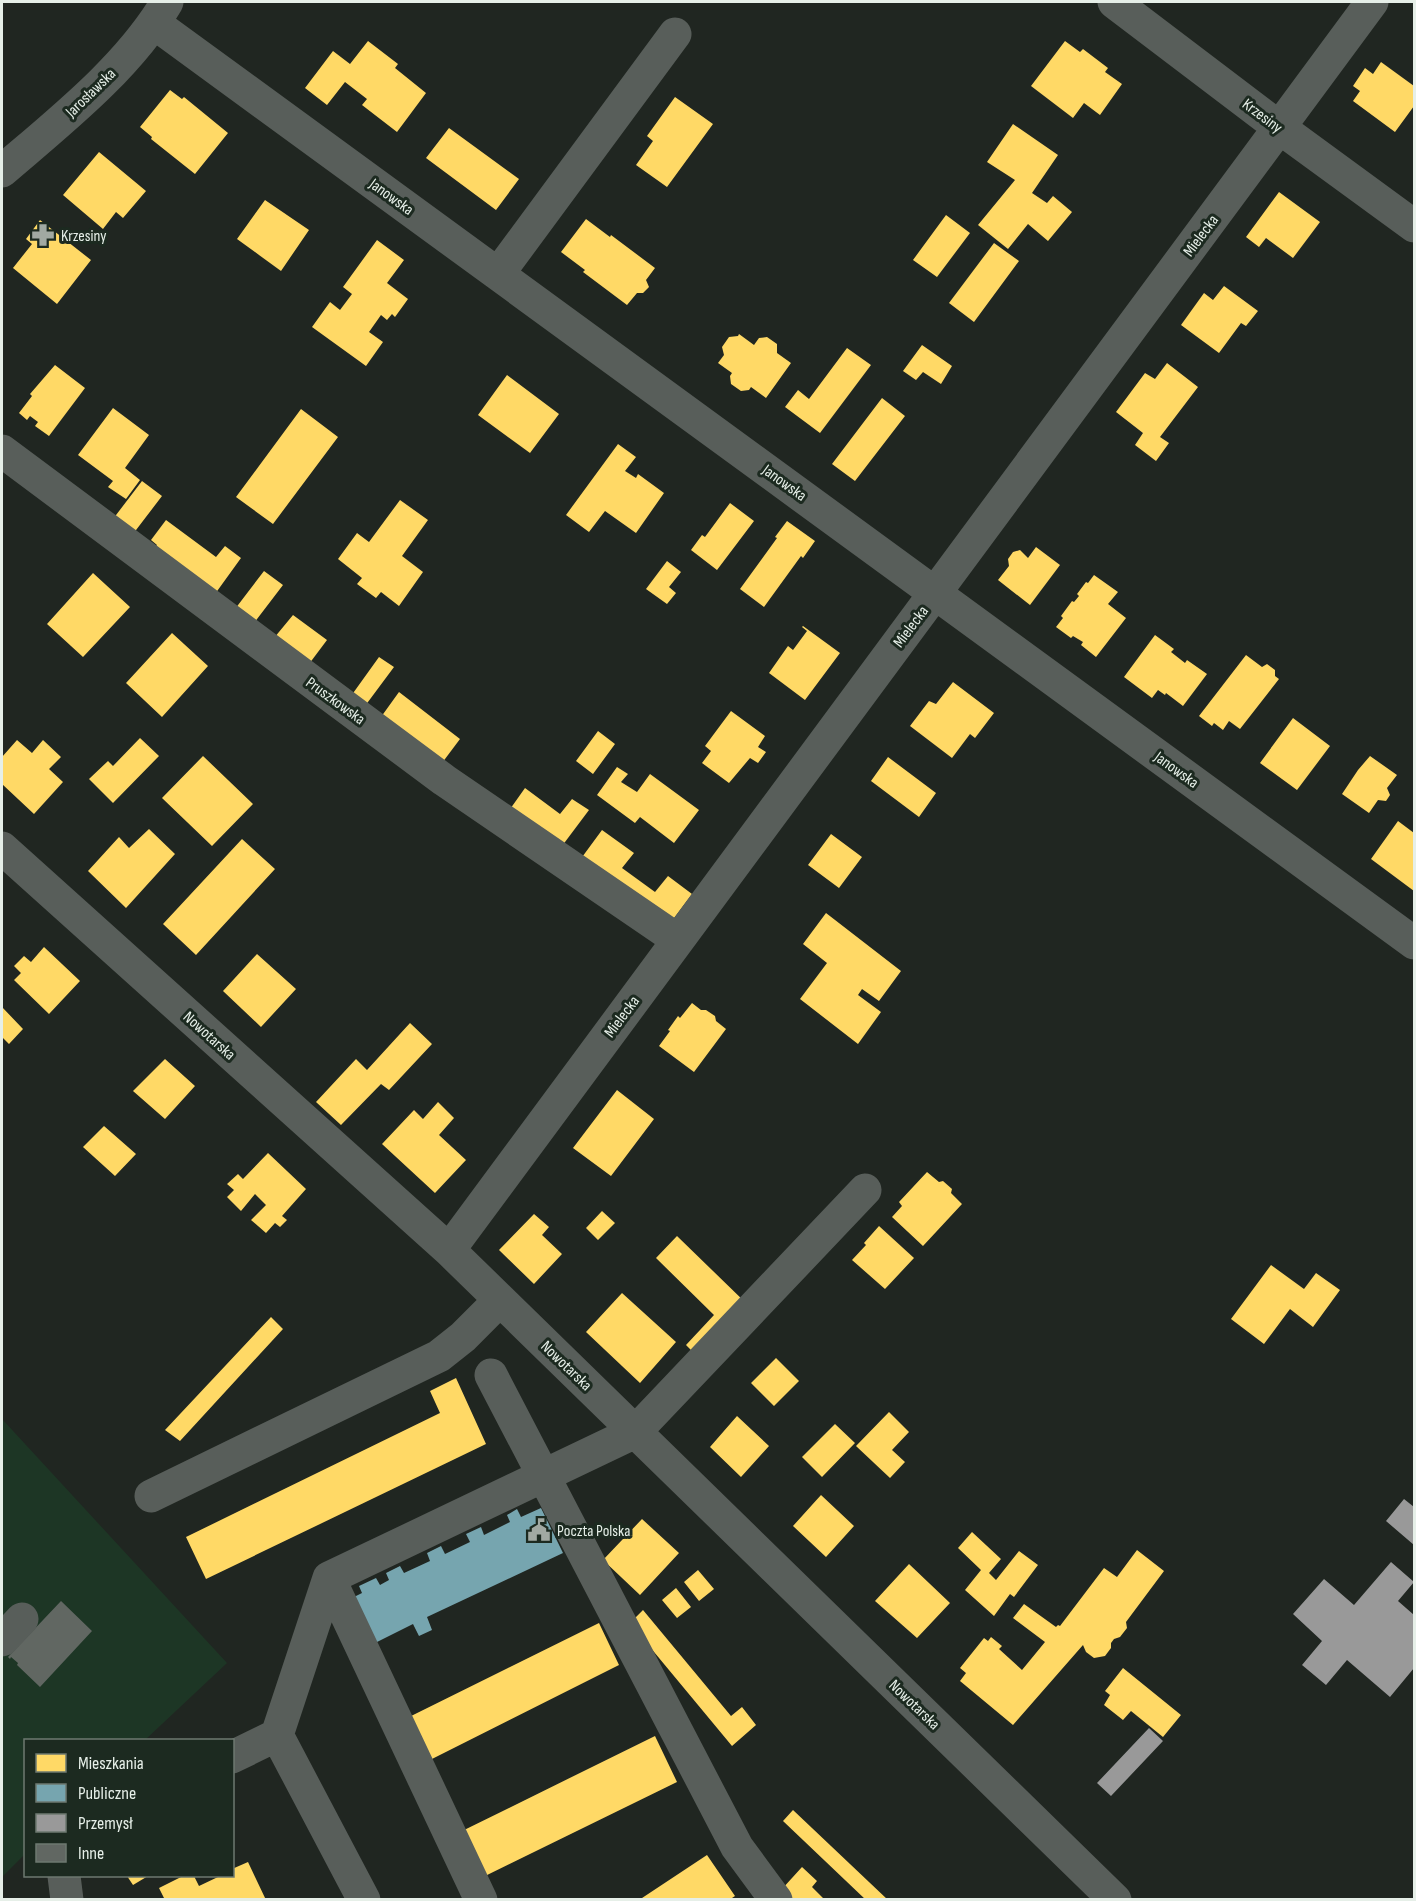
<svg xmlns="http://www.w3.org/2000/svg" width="1416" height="1901" font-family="'Sofia Sans Condensed',sans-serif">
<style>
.green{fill:#1d3625}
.homes{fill:#ffd966}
.public{fill:#76a5af}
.industry{fill:#999}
.building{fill:#616762}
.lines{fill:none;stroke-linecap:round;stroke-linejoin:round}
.minor{stroke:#585e5a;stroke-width:33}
.labels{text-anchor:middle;stroke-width:6;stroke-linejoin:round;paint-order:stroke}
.street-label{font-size:16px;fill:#e6efe8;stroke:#1c2a20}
.poi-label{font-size:16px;fill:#e6efe8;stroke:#1c2a20;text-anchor:start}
</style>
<rect width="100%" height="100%" fill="#202621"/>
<path class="green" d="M2 1419 227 1663 145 1740H26L25 1854 2 1877Z"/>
<path class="homes" d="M368 41 398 64 395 68 426 93 397 132 362 105 367 99 345 82 327 105 305 88 333 51 350 64Z
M1065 41 1080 52 1083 49 1108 68 1105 72 1122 84 1100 115 1084 103 1073 118 1031 86Z
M1381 62 1414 86V106L1395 132 1353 101 1360 91 1353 86 1365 68 1373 74Z
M170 90 182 99 184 97 228 133 195 174 151 139 152 137 140 127Z
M675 97 713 124 667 187 636 165 653 141 647 136Z
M1013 124 1058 155 1032 193 1047 203 1053 196 1072 212 1048 241 1028 224 1008 249 978 225 1015 180 987 162Z
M449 128 519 179 496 210 426 158Z
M99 152 146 191 123 218 116 212 103 229 63 195Z
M1279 192 1320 222 1293 258 1266 238 1259 247 1246 237Z
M265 200 309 230 281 271 237 239Z
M946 215 970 233 937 277 913 260Z
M586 219 610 237 611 235 655 268 646 280 649 287 643 293H637L627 305 583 272 585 270 561 252Z
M40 220 91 260 57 304 13 268 32 244 26 239Z
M377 240 404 260 387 283 408 299 395 317 392 314 387 320 381 315 369 332 383 342 366 366 312 327 330 302 340 310 352 294 343 287Z
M994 243 1019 261 974 322 949 303Z
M1224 286 1258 311 1246 326 1241 323 1219 353 1181 325 1204 293 1213 300Z
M739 334 754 345 759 338 767 337 777 344V353L791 363 766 398 751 387 749 390 741 391 731 384 730 376 732 373 718 363 724 355 722 347 729 337 738 336Z
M922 345 952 366 941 384 923 372 916 380 903 371Z
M847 348 871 365 820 433 785 407 798 390 809 399Z
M1167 363 1198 387 1160 437 1169 443 1156 461 1135 445 1143 433 1116 412 1145 373 1155 379Z
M55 365 85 388 49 436 35 426 38 422 30 416 27 420 19 413 32 396 30 394Z
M507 375 559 414 530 453 478 415Z
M882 398 905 416 855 481 832 464Z
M113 408 149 435 125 468 140 480 126 499 108 487 113 481 78 455Z
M301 409 338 437 273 524 236 497Z
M618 444 636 457 625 471 636 478 638 474 664 493 636 533 605 511 589 532 566 515Z
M142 481 162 496 133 534 113 519Z
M400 500 428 520 402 556 423 572 399 606 381 592 376 598 357 584 362 578 338 559 357 533 369 542Z
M730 503 754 521 717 570 691 550 702 535 705 537Z
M166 520 216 557 225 546 241 558 215 594 154 549 157 545 151 540Z
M787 521 815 541 803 558 801 556 764 607 740 589 777 538 775 537Z
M1036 547 1060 565 1030 605 998 580 1009 566 1008 559 1013 552 1020 550 1028 558Z
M667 561 681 572 669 587 676 593 667 604 646 589Z
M264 571 283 585 254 623 235 609Z
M93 573 130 607 83 657 47 624Z
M1094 575 1118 592 1108 604 1126 618 1096 657 1081 645 1083 642 1073 636 1071 638 1056 627 1063 618 1061 616 1072 601 1074 602 1079 596 1077 594 1086 582 1088 583Z
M293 615 327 640 309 664 274 638Z
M803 626 840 653 805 700 769 673 788 646 793 650 807 631 802 627Z
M172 633 208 666 162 717 126 683Z
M1155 635 1174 649 1171 652 1185 663 1187 660 1207 674 1183 706 1166 693 1165 695 1158 690 1152 698 1124 677Z
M1246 655 1262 667 1267 664 1275 670V676L1279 679 1240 729 1229 721 1223 730 1214 723 1212 726 1199 716Z
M379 657 394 667 365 706 351 696Z
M953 682 994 713 975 738 970 734 952 758 910 726 929 701 936 704Z
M399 692 460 739 442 763 381 717Z
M731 711 765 736 758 747 766 752 758 763 750 758 729 783 702 763 711 751 705 746Z
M1293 718 1330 746 1297 790 1260 763Z
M598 731 615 744 593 774 576 761Z
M140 738 159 756 113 803 89 779 108 761 113 766Z
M17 740 32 753 43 740 61 757 49 769 63 782 34 814 2 784V757Z
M203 756 253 804 212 846 162 798Z
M1370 756 1397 775 1387 788 1390 795 1386 801 1378 800 1369 813 1342 794 1358 770Z
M888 757 936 793 919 817 871 781Z
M617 767 628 774 621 782 637 792 650 774 699 810 674 843 640 817 635 823 597 795Z
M525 788 560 814 572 799 589 810 562 846 508 812Z
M1398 821 1414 833V891L1371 859Z
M149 829 175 854 126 908 88 871 119 837 129 848Z
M602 830 634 853 622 868 655 892 668 876 692 894 666 929 577 864Z
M831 834 862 857 839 888 808 865Z
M242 839 275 869 196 955 163 924Z
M826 913 901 971 879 1001 862 989 858 995 881 1012 858 1044 800 999 827 963 803 944Z
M44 947 80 981 49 1014 14 980 21 973 14 966 24 956 31 962Z
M257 954 296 989 261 1027 223 991Z
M692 1003 701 1010H706L715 1016 716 1021 726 1029 694 1072 659 1046 670 1031 668 1030 678 1016 680 1018Z
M2 1007 23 1029 9 1044 2 1037Z
M410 1023 432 1044 389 1090 381 1084 341 1125 316 1102 356 1059 367 1070Z
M165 1059 195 1086 165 1119 133 1091Z
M617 1090 654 1119 611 1176 573 1148Z
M438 1102 454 1118 439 1135 466 1160 435 1193 382 1144 414 1110 423 1119Z
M104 1126 136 1154 115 1176 83 1147Z
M268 1153 306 1189 282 1216 287 1220 280 1227 275 1223 266 1233 251 1220 266 1205 255 1194 241 1211 227 1197 234 1190 227 1184 238 1174 243 1179Z
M927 1172 939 1182 943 1181 952 1189 951 1193 962 1204 923 1246 892 1217 902 1206 899 1202Z
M602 1211 615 1223 598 1240 586 1228Z
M534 1214 549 1227 542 1235 562 1254 534 1284 499 1250Z
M879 1226 914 1258 885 1289 852 1260 866 1245 864 1243Z
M677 1236 748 1305 697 1356 686 1345 714 1315 656 1258Z
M1271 1265 1304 1289 1316 1273 1340 1290 1313 1327 1290 1309 1264 1344 1231 1319Z
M622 1293 676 1342 640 1383 586 1332Z
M271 1317 283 1329 180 1441 165 1430Z
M776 1358 799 1381 774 1406 751 1383Z
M456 1378 486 1444 206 1579 186 1537 440 1413 430 1391Z
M889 1412 909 1432 892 1450 905 1462 890 1478 856 1446Z
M737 1416 769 1446 741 1477 710 1447Z
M835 1424 855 1443 822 1477 802 1457Z
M821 1495 854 1526 826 1557 793 1526Z
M642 1519 679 1553 640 1595 603 1560Z
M972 1532 1001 1559 989 1573 996 1580 1019 1551 1038 1565 1014 1597 1010 1594 994 1616 965 1590 981 1570 958 1548Z
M1137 1550 1164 1571 1126 1622 1127 1628 1120 1637 1114 1639 1111 1643V1648L1105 1656 1094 1658 1086 1652 1083 1645 1013 1725 960 1681 966 1673 960 1668 984 1638 988 1641 991 1637 1002 1646 999 1649 1022 1670 1045 1642 1013 1618 1024 1604 1056 1627 1058 1625 1060 1626 1104 1568 1117 1577Z
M909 1564 950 1603 917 1638 875 1601Z
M698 1570 714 1589 699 1601 684 1582Z
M676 1588 691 1607 677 1618 662 1600Z
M643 1610 731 1716 742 1707 756 1725 732 1746 630 1623Z
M599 1623 619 1665 422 1764 401 1721Z
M1123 1668 1181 1715 1163 1737 1131 1711 1123 1720 1104 1705 1110 1695 1105 1691Z
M655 1736 677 1782 481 1878 458 1833Z
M793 1810 888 1900H866L783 1821Z
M707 1855 735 1896 729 1900H639Z
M248 1862 266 1900H165L159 1888 183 1876H194L199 1886 220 1876H232V1869Z
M802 1867 817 1881 812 1887 825 1900H791L782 1889Z
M127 1876H148L133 1885Z"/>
<path class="public" d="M541 1508 563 1553 427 1617 432 1630 419 1636 413 1624 365 1648 342 1603 362 1593 359 1586 376 1578 380 1585 389 1580 386 1573 400 1566 404 1573 430 1561 427 1553 441 1546 445 1554 470 1542 466 1534 481 1527 484 1535 510 1522 507 1515 517 1509 521 1517Z"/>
<path class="industry" d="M1404 1499 1414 1507V1545L1386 1521Z
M1391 1562 1414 1582 1398 1601 1414 1615V1668L1390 1697 1347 1660 1326 1685 1302 1665 1322 1641 1293 1614 1324 1579 1354 1605Z
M1149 1728 1163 1741 1111 1796 1097 1783Z"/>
<path class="building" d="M61 1601 92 1631 40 1687 17 1665 18 1663 11 1657 10 1659 8 1657Z"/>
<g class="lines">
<path class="minor" d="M1114 2 1280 128 1414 226
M154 23 1414 943
M2 171C59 122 128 68 167 2
M498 274 675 34
M2 451 444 780 678 940
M2 848 449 1250 1115 1900
M449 1250 1372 2
M491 1375 737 1847 776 1900
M151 1496 439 1356 463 1337 500 1300
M329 1578 481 1900
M2 1640 22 1619
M277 1735 364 1900
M232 1757 277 1735 329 1578 635 1432 865 1190
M64 1876 67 1900"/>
</g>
<defs>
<g id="pharmacy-bare" transform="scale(1.8)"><path d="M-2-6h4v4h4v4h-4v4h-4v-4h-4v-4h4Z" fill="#a1a9a2" stroke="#1c2a20" stroke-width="2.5" paint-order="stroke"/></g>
<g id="civic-bare" transform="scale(1.8)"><path d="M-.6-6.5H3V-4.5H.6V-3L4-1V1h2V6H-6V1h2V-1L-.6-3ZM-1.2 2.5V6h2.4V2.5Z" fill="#a1a9a2" stroke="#1c2a20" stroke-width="2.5" paint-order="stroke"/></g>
</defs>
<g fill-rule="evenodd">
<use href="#pharmacy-bare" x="43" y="235"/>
<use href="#civic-bare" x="539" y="1530"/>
</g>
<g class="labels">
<g class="street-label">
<text transform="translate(90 92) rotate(-44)" y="6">Jarosławska</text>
<text transform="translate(1263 115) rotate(37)" y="6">Krzesiny</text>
<text transform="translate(392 196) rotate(36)" y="6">Janowska</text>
<text transform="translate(1200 235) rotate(-53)" y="6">Mielecka</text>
<text transform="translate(785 482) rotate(36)" y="6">Janowska</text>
<text transform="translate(910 626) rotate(-53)" y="6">Mielecka</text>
<text transform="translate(336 700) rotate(36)" y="6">Pruszkowska</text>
<text transform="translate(1177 769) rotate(36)" y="6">Janowska</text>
<text transform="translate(621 1016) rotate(-53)" y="6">Mielecka</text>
<text transform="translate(210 1035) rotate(42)" y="6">Nowotarska</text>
<text transform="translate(567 1365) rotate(44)" y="6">Nowotarska</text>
<text transform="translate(915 1704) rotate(44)" y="6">Nowotarska</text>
</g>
<g class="poi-label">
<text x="61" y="241">Krzesiny</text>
<text x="557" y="1536">Poczta Polska</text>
</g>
</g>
<rect width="1416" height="1901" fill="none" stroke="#e6efe8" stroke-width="6"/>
<rect x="24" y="1739" width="210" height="138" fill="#1c2a20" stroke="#6d7970" stroke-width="1.5"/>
<rect x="36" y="1754" width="30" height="18" fill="#ffd966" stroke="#6d7970" stroke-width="1.5"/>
<text x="78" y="1769" font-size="18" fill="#e6efe8">Mieszkania</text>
<rect x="36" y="1784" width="30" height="18" fill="#76a5af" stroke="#6d7970" stroke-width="1.5"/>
<text x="78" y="1799" font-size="18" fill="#e6efe8">Publiczne</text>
<rect x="36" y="1814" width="30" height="18" fill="#999999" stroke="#6d7970" stroke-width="1.5"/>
<text x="78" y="1829" font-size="18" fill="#e6efe8">Przemysł</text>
<rect x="36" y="1844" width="30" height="18" fill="#616762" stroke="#6d7970" stroke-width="1.5"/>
<text x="78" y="1859" font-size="18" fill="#e6efe8">Inne</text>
</svg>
